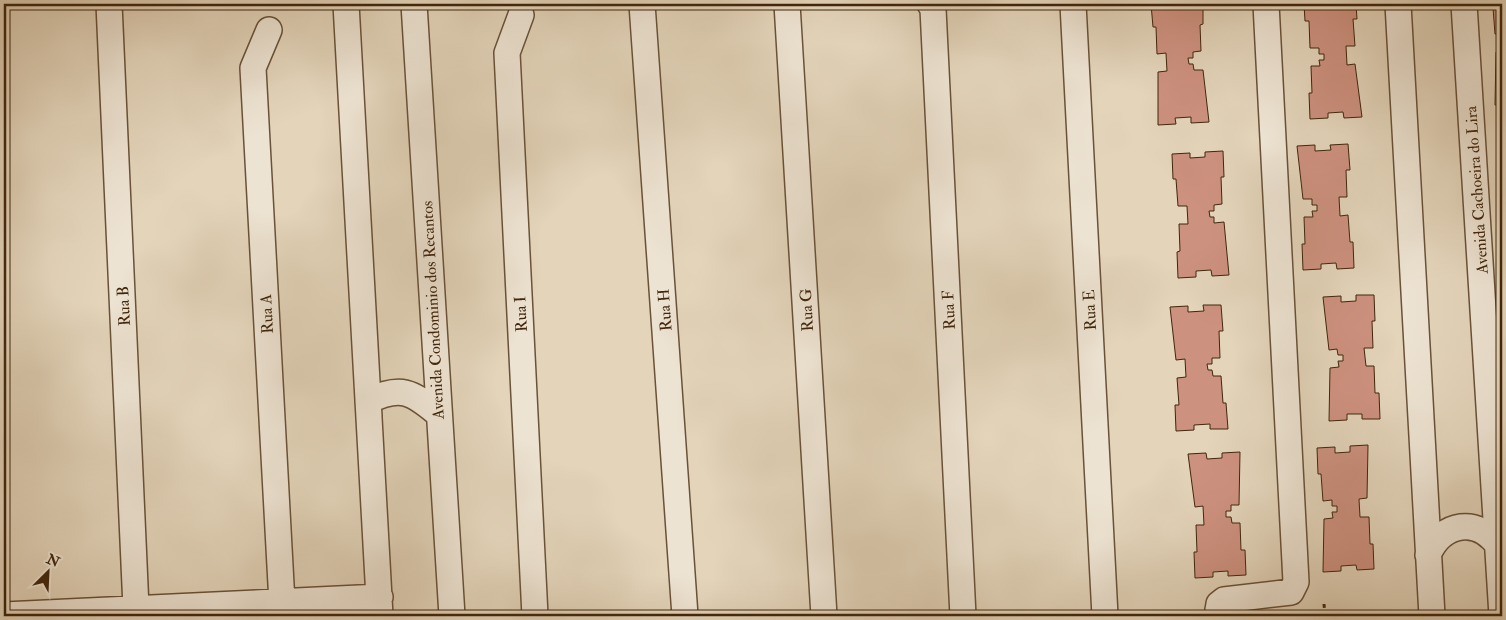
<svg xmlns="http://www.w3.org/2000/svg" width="1506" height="620" font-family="'IM FELL Double Pica',serif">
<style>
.building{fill:#cd917f;stroke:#40260c}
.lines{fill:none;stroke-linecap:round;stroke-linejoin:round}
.minor-casing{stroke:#695238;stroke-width:28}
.path{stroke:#40260c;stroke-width:3;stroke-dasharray:4 2.5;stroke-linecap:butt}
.minor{stroke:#ede3d2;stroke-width:25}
.labels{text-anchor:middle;stroke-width:4;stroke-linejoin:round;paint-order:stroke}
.street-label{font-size:16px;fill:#40260c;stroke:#ede3d2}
</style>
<rect width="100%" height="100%" fill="#e3d4ba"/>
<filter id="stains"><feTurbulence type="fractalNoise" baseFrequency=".004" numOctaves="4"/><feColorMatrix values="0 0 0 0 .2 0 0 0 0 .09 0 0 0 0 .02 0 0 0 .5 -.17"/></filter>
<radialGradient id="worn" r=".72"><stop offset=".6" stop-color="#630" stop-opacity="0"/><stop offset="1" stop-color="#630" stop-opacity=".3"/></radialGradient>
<path class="building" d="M1151 4H1203V24L1200 25 1201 51 1193 52V58H1188L1189 64H1193L1194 70H1203L1209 122 1191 123V117L1175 118 1176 124 1158 125V72L1167 71 1166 53 1157 54 1156 27H1153Z
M1304 4H1356L1357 19H1353L1355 46H1346L1347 65 1355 64 1362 117 1344 118 1343 112 1328 113V118L1310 119 1309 93H1312L1311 66H1320L1319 60H1324V54H1319V48H1310L1309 21H1305Z
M1490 4H1502V34H1495L1493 8H1490Z
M1496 52H1502V105H1495Z
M1348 144 1350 170H1346L1347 197H1339L1340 216 1348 215 1350 242H1353L1354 268 1337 269 1336 263 1321 264V269L1303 270 1302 244H1305L1304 217H1313L1312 211H1317V205H1312V199H1303L1297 146 1315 145V151L1331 150 1330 145Z
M1223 151 1224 177H1221L1222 204 1214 205V211H1209L1210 217H1214V223L1224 222 1229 275 1212 276 1211 270 1196 271V277L1178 278 1177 252 1180 251 1179 224H1188L1187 206H1178L1176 179H1173L1172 154 1190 153V158L1205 157V152Z
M1356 295H1374L1375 321H1372L1373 348H1364L1366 366H1374L1375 393H1379L1380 419H1362V414H1347V420L1329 421 1330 368 1339 367 1338 361H1343V355H1338L1337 349 1329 350 1323 297 1341 296V302L1356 301Z
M1203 305H1221L1223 331H1219L1220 358H1212V364H1207L1208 370H1212L1213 376H1221L1223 403H1226L1228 429H1210V424L1194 425V430L1176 431 1175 405H1179L1177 378 1186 377 1185 359 1176 360 1170 307 1188 306V312L1204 311Z
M1368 445 1367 498 1359 499 1360 517H1369L1370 544H1373L1374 569 1357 570 1356 565 1341 566V571L1323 572 1324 519 1333 518 1332 512H1337V506H1332V500L1323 501 1321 474H1318L1317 448 1335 447V453L1350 452V446Z
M1240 452 1239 505H1231V511H1226V517H1231L1232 523H1240L1241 550H1245L1246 575 1228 576V571L1213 572V577L1195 578 1194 552H1197L1196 525H1204L1203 506 1195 507 1188 454 1206 453 1207 459 1222 458V453Z"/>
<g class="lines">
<g class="minor-casing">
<path id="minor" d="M109 4 136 608
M346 4 380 616
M414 4 452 616
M642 4 685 616
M787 4 824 616
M930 4 933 9 963 616
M1073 4 1105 616
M1398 4 1432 616
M1464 4 1502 616
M521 15 507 53 535 616
M269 30 253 68 282 603
M369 416 368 401C401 385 412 392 437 413
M1428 555C1442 522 1478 516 1499 547
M4 615 380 597
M1217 616 1219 604 1224 600 1291 592 1296 582 1266 4"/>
</g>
<path class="path" d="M1324 604 1325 616"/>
<use href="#minor" class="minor"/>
</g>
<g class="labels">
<g class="street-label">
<text transform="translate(1476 190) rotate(-94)" y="6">Avenida Cachoeira do Lira</text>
<text transform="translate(123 306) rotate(-93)" y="6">Rua B</text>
<text transform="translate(432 310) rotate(-93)" y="6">Avenida Condominio dos Recantos</text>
<text transform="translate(664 310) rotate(-94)" y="6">Rua H</text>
<text transform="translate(806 310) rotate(-93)" y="6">Rua G</text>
<text transform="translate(948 310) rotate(-93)" y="6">Rua F</text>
<text transform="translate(1089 310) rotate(-93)" y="6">Rua E</text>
<text transform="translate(266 314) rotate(-93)" y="6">Rua A</text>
<text transform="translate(520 314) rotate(-93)" y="6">Rua I</text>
</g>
</g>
<rect width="1506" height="620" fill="none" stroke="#e3d4ba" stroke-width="20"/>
<rect x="5" y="5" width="1496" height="610" fill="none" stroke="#40260c" stroke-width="2.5"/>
<rect x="10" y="10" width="1486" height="600" fill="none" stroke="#40260c"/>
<g transform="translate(48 572) rotate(24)" stroke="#ede3d2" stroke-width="4" paint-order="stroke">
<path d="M0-4L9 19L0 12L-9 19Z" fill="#40260c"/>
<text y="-8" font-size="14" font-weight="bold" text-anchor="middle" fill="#40260c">N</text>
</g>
<rect width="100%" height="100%" filter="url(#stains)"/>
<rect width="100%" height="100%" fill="url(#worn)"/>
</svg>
